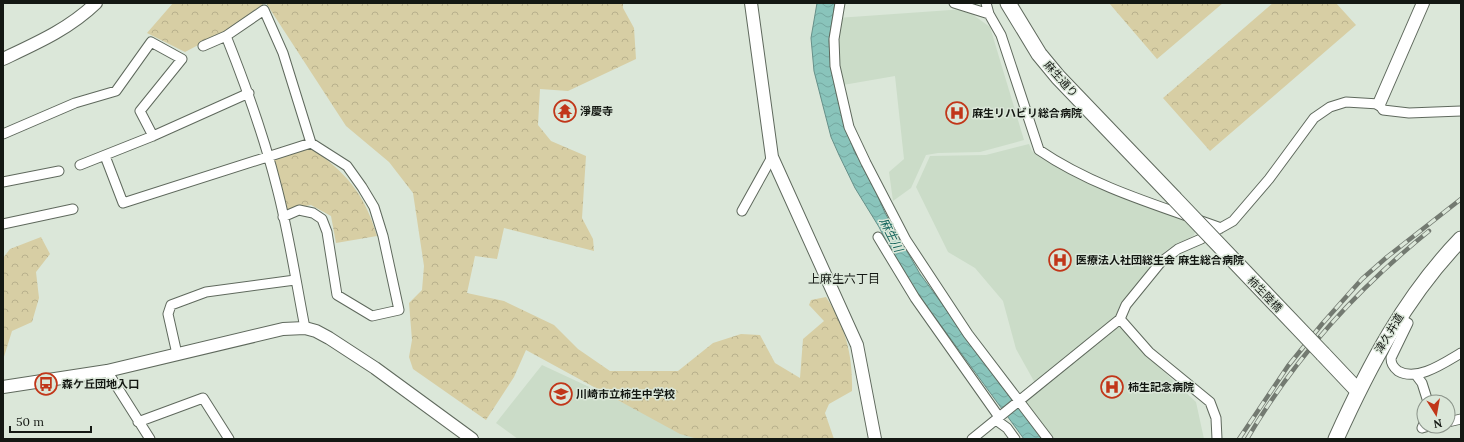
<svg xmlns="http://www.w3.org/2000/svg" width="1464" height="442" font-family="Lora,'Noto Sans JP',serif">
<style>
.built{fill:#cbdcc8}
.forest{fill:url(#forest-crowns)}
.water{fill:url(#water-waves);stroke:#669089}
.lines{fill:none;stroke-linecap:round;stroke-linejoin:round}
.minor-casing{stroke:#5f695d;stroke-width:11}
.tertiary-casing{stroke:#5f695d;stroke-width:14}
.primary-casing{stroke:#5f695d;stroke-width:17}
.minor{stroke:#fff;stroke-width:9}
.tertiary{stroke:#fff;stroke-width:12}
.primary{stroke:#fff;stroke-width:15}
.rail-casing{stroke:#737a71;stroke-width:4.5}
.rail{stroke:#dbe7d9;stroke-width:3;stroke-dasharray:9;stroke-linecap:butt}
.primary-bridge-casing{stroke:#5f695d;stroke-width:17;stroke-linecap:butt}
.primary-bridge{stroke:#fff;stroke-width:15}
.labels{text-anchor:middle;stroke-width:3;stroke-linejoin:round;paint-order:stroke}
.street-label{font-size:11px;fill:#141813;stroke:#dbe7d9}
.poi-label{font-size:11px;font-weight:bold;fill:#141813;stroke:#dbe7d9;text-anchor:start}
.water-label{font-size:12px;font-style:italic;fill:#15655c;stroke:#dbe7d9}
.neighbourhood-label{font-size:12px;fill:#141813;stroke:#dbe7d9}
</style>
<defs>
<pattern id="forest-crowns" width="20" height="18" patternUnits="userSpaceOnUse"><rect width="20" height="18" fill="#d7cea4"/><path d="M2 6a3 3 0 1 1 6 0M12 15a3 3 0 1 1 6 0" fill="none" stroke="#b8b08c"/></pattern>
<pattern id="water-waves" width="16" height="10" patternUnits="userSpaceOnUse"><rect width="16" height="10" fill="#89c4bb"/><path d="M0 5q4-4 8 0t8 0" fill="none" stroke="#75a8a0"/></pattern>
</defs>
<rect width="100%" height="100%" fill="#dbe7d9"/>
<path class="built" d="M965 9 990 27 1024 140 980 152 938 153 926 155 911 188 893 201 889 172 904 159 895 76 843 85 839 68 837 18Z
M1029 144 1032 151 1041 158 1100 188 1185 219 1196 229 1194 235 1188 239 1177 243 1164 252 1121 303 1115 317 1035 383 1016 349 1003 301 975 268 948 252 916 187 930 156 986 155Z
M1118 327H1122L1129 333 1146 355 1196 402 1204 439H1053L1025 402Z
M542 365 701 439H518L496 423Z"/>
<path class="forest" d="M173 3H265L225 31 185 52 147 33Z
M266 3H623V8L634 28 636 59 568 91 540 89 538 125 551 141 586 156 582 218 593 239 594 251 504 228 497 259 475 256 467 293 504 301 554 325 578 349 610 371H678L713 343 741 334 760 335 775 363 800 378 803 339 824 321 809 305 811 300 826 297C846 327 853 356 852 391L829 404 825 413 834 439H698L680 434 526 350 514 377 486 420 413 369 409 357 412 340 409 303 422 290 424 266 413 193 389 162 346 126Z
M1109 3H1223L1157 59Z
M1273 3H1336L1356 25 1210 151 1163 98Z
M310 147C346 173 364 192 377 236L336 243 331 216 311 205 284 210 273 161 276 158Z
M41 237 50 254 36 272 39 298 32 322 12 331 3 360V258L10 249Z"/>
<path class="water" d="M817 3H835L829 41 830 55 837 96 854 151 869 176 885 213 920 274 1042 439H1024L901 271 879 227 855 188 839 155 831 137 814 71 811 38Z"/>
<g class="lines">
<g class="minor-casing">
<path id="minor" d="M840 3 834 39 835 66 849 127 866 163 906 240 968 334 1048 439
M954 3 989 14
M986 3 989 14 1001 35 1039 150C1093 187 1160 206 1221 228
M203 46 226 36
M3 134 75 103 116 91 151 42 182 59 140 111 153 136
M105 156 123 203 311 143
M80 165 153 136 249 93
M3 182 59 171
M742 211 772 157
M283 217 299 210 313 213 322 219 327 232 337 295 372 316 399 310 383 236 374 207 362 187 347 166 311 143 283 53 264 10 226 36C246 86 264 136 277 188 289 234 296 282 305 328
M3 224 73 209
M878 237 915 298 999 417
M1398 317 1408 323 1391 358C1391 364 1393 367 1398 371 1417 382 1444 363 1461 353
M1120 319 1149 352 1210 402 1216 418 1217 439
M177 354 168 314 171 305 206 292 295 280
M107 371 150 439
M1416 375 1422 383 1428 402
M996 420 1007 428 1015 439
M138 422 203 398 229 439
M1448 422 1461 419
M1424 423 1422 428 1429 426
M972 439 1120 319 1126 305 1161 262 1178 249 1201 239 1233 221 1269 179 1314 118 1330 107 1346 102 1379 104 1383 110 1409 113 1461 111"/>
</g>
<g class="tertiary-casing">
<path id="tertiary" d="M751 3 772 157 857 345 875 439
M3 59C37 43 69 29 96 3
M1379 104 1423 3
M3 387 107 371 283 329 305 328 316 331 329 338 375 368 472 439"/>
</g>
<g class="primary-casing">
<path id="primary" d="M1008 3 1039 54 1058 77 1174 198
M1323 354 1358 391
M1336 439C1369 366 1405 297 1461 239"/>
</g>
<use href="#minor" class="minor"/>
<use href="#tertiary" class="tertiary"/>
<use href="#primary" class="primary"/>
<g class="rail-casing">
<path id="rail" d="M1239 439 1288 366 1322 324 1362 279 1387 257 1461 199
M1247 439C1294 359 1357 289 1429 231"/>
</g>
<use href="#rail" class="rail"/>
<g class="primary-bridge-casing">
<path id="primary-bridge" d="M1174 198 1323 354"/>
</g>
<use href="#primary-bridge" class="primary-bridge"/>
</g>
<defs>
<g id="temple-ring" transform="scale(1.15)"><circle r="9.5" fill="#dbe7d9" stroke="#c13619" stroke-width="1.5"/><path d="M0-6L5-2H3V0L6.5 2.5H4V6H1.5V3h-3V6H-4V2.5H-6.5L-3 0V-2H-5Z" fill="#c13619"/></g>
<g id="hospital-ring" transform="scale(1.15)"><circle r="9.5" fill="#dbe7d9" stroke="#c13619" stroke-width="1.5"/><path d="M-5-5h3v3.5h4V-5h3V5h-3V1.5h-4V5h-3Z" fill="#c13619"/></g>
<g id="bus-ring" transform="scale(1.15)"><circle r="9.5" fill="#dbe7d9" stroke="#c13619" stroke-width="1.5"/><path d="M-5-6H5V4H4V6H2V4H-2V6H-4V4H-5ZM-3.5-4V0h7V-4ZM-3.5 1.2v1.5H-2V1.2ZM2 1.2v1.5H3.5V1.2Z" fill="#c13619"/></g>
<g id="school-ring" transform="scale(1.15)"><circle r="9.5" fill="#dbe7d9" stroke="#c13619" stroke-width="1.5"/><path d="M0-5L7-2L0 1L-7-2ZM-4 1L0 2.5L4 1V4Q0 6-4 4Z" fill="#c13619"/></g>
</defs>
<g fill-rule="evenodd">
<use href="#temple-ring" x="565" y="111"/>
<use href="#hospital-ring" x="957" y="113"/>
<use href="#hospital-ring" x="1060" y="260"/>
<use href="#bus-ring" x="46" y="384"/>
<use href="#hospital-ring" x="1112" y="387"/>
<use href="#school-ring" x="561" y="394"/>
</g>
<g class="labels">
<g class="street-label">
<text transform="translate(1061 79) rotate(48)" y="4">麻生通り</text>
<text transform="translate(1265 294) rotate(46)" y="4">柿生陸橋</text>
<text transform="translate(1389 333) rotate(-59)" y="4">津久井道</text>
</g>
<g class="poi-label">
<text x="580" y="115">淨慶寺</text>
<text x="972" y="117">麻生リハビリ総合病院</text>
<text x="1076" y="264">医療法人社団総生会 麻生総合病院</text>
<text x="62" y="388">森ケ丘団地入口</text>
<text x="1128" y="391">柿生記念病院</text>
<text x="576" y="398">川崎市立柿生中学校</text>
</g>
<g class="water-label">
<text transform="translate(891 235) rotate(63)" y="4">麻生川</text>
</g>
<g class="neighbourhood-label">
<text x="844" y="283">上麻生六丁目</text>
</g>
</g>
<rect width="1464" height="442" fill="none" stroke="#141813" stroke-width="8"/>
<g transform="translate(1436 414) rotate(169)"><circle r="19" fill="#dbe7d9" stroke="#8b948a"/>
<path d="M0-3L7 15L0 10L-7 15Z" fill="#c13619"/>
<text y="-6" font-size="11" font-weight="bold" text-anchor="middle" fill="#141813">N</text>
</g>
<path d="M10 426v6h81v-6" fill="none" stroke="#141813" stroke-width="2"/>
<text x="16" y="426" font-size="12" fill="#141813" stroke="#dbe7d9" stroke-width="3" paint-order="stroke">50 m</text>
</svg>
